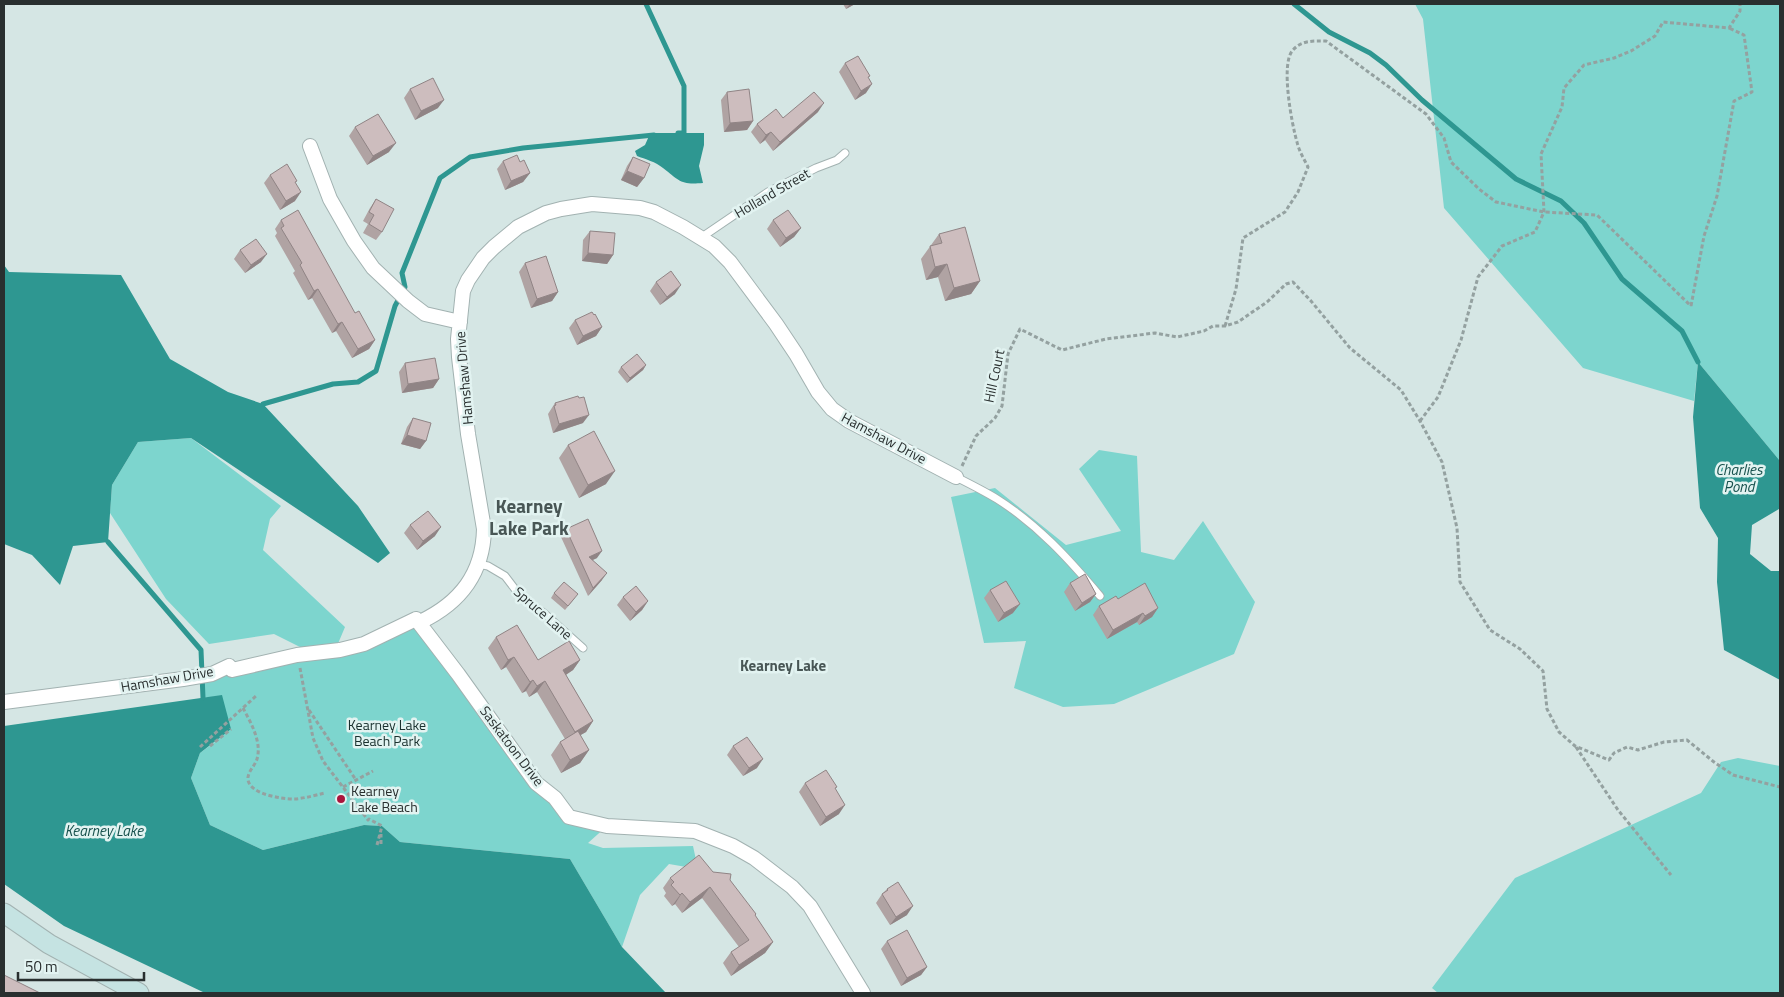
<svg xmlns="http://www.w3.org/2000/svg" width="1784" height="997" font-family="'Titillium Web',sans-serif">
<style>
.green{fill:#7dd5ce}
.water{fill:#2e9791}
.lines{fill:none;stroke-linecap:round;stroke-linejoin:round}
.stream{stroke:#2e9791;stroke-width:5}
.lane-casing{stroke:#a2b2b1;stroke-width:9}
.street-casing{stroke:#a2b2b1;stroke-width:16}
.secondary-casing{stroke:#a2b2b1;stroke-width:21}
.path{stroke:#94a1a0;stroke-width:3;stroke-dasharray:4 2.5;stroke-linecap:butt}
.lane{stroke:#fff;stroke-width:7}
.street{stroke:#fff;stroke-width:14}
.secondary{stroke:#c5e3e2;stroke-width:19}
.wall{fill:#b0a3a3}
.shaded-wall{fill:#908485}
.building{fill:#cdbdbe;stroke:#908485}
.poi-dot{fill:#aa143c;stroke:#e2f3f1;stroke-width:2}
.labels{text-anchor:middle;stroke-width:5;stroke-linejoin:round;paint-order:stroke}
.street-label{font-size:14px;fill:#292f2f;stroke:#e2f3f1}
.park-label{font-size:14px;fill:#19302e;stroke:#e2f3f1}
.poi-label{font-size:14px;fill:#292f2f;stroke:#e2f3f1;text-anchor:start}
.water-label{font-size:15px;font-style:italic;fill:#17514d;stroke:#e2f3f1}
.neighbourhood-label{font-size:15px;font-weight:bold;fill:#485655;stroke:#e2f3f1}
.district-label{font-size:19px;font-weight:bold;fill:#485655;stroke:#e2f3f1}
</style>
<rect width="100%" height="100%" fill="#d5e6e4"/>
<path class="green" d="M1415 4H1780V461L1698 362 1694 401 1583 368 1444 208 1423 19Z
M191 438 281 506 270 519 263 550 345 627 337 646 308 651 274 634 209 644 166 599 110 513 112 485 138 442Z
M1099 450 1137 456 1141 552 1174 560 1203 521 1255 602 1234 654 1114 704 1063 707 1014 688 1026 641 984 643 951 497 995 488 1066 545 1121 531 1079 469Z
M416 619 555 798 588 820 607 826 588 843 603 848 693 846 698 869 669 864 640 895 622 947 570 859 400 842 382 826 364 825 263 850 210 825 191 778 200 753 215 742 222 696 203 698 202 673 320 652Z
M1738 758 1780 766V993H1438L1432 988 1515 878 1701 793 1721 762Z"/>
<path class="water" d="M654 133H704V145L699 166 703 183C680 185 680 181 663 168 656 162 645 159 637 156L635 151 645 145 649 136Z
M4 265 9 272 121 275 170 359 228 392 263 404 358 506 390 553 378 563 191 438 138 442 112 485 108 542 73 546 60 585 32 555 4 544Z
M1698 362 1780 461V511L1779 509 1752 525 1750 554 1771 571H1780V680L1724 650 1717 582 1718 538 1700 508 1693 417Z
M222 695 231 729 200 753 191 778 210 825 263 850 364 825 382 826 400 842 570 859 622 947 666 993H205L64 926 4 884V726Z"/>
<g class="lines">
<path class="stream" d="M646 4 684 86V133H678
M1294 4 1329 32 1370 53 1386 65 1422 100 1516 179 1561 201 1584 223 1622 279 1682 331 1698 362
M263 404 333 384 358 382 376 371 395 306 405 287 402 273 440 178 470 157 523 148 654 135
M108 542 201 650 203 698"/>
<g class="lane-casing">
<path id="lane" d="M702 237 768 192 816 168 837 160 845 153
M956 477C970 484 984 491 997 499 1038 525 1069 559 1100 596
M478 564 488 566 505 576 521 597 545 614 583 648"/>
</g>
<g class="street-casing">
<path id="street" d="M310 146 330 199 354 241 373 268 408 301 425 314 460 322
M416 619 458 674 536 783 555 798 569 817 607 826 695 831 733 846 754 858 792 887 810 906 863 993
M4 702 183 679 212 674 229 666 232 670 297 655 340 650 364 644 416 619 420 622C460 603 483 574 484 529L468 434 459 357 458 339 463 291 468 280 483 258 494 247 518 227 546 213 561 209 592 204 640 208 654 212 683 227 714 246 730 262 776 324 796 354 818 392 832 409 849 421 956 477"/>
</g>
<g class="secondary-casing">
<path id="secondary" d="M4 913 49 944 139 993"/>
</g>
<path class="path" d="M1691 306 1704 236 1717 196 1734 101 1752 92 1744 35 1729 28
M1225 326 1236 289 1243 238 1285 212 1298 192 1308 167C1304 159 1299 151 1297 142 1292 125 1280 63 1293 50 1302 40 1313 41 1326 41L1426 114 1444 138 1451 162 1479 189 1496 202 1544 212 1597 215 1691 306
M1420 421 1438 397 1461 340 1478 277 1502 246 1535 232 1544 212 1541 154 1562 107 1564 88 1584 65 1614 58 1631 51 1655 36 1663 22 1729 28 1740 11V4
M962 466 976 436 995 418 1002 406 1008 354 1020 329 1062 350 1106 339 1155 333 1177 337 1204 331 1213 326H1225L1238 322 1267 302 1286 284 1293 282 1311 301 1350 348 1401 390 1420 421 1442 462 1457 528 1460 582 1490 630 1520 649 1543 671 1547 709 1559 732 1575 746 1609 760 1614 753 1627 747 1638 750 1664 742 1687 740 1714 762 1733 775 1780 787
M300 668 313 738 323 761 368 820 369 819 382 826
M243 708C251 723 262 742 257 759 255 766 247 772 248 780 251 795 283 799 295 799 306 798 316 795 325 793
M309 710 356 780
M210 746 231 729
M200 747 256 696
M1576 747 1618 810 1671 875
M343 787 373 771
M381 844V834
M377 845 382 826"/>
<use href="#lane" class="lane"/>
<use href="#street" class="street"/>
<use href="#secondary" class="secondary"/>
</g>
<path class="wall" d="M843 4H855L846 9Z
M845 63 868 78 866 93 855 100 839 72Z
M410 89 438 108 415 120 404 98Z
M727 92 753 121 747 130 724 132 721 100Z
M818 112 773 151 765 140 760 144 751 132 757 124Z
M355 127 389 152 367 165 349 136Z
M633 157 644 178 637 187 621 180 627 166Z
M503 161 520 162 530 173 523 182 505 190 497 169Z
M270 175 295 183V201L280 210 264 183Z
M376 199 382 232 376 240 363 233 368 224 363 221 370 208Z
M281 220 355 313 375 340 369 349 352 358 336 331 332 333 312 298 308 300 293 273 295 271 275 236 277 233 275 229Z
M773 220 801 228 794 237 780 247 767 229Z
M590 231 613 255 607 264 582 261 583 240Z
M939 234 980 281 971 294 945 301 938 277 926 280 921 259Z
M240 250 261 262 245 273 234 259Z
M525 263 558 292 552 301 531 308 519 272Z
M656 282 675 294 660 305 650 291Z
M575 320 602 327 596 336 577 345 569 328Z
M405 363 439 379 433 388 402 393 399 372Z
M646 365 643 370 627 383 618 372 621 367Z
M555 403 583 423 553 433 548 414Z
M413 418 426 441 420 449 401 444 407 427Z
M568 445 606 484 579 498 559 458Z
M410 525 435 536 417 550 404 533Z
M566 529 597 558 593 560 602 580 588 596 561 537Z
M1070 583 1096 594 1090 602 1075 611 1064 592Z
M990 590 1013 613 998 622 984 598Z
M554 593 575 598 565 610 551 598Z
M623 597 648 601 642 610 630 621 617 605Z
M1118 599 1158 608 1152 617 1139 625 1137 622 1107 639 1093 615 1099 606Z
M496 637 538 660H580L573 670 566 675 593 721 586 732 580 735 589 750 580 763 561 773 551 755 560 742 565 739 537 692 529 697 526 691 522 693 506 667 501 670 488 648Z
M733 746 757 768 743 776 727 755Z
M805 783 835 789 839 814 820 826 799 792Z
M713 872 730 880 773 942 765 953 731 976 723 963 731 952 739 947 702 898 682 913 675 904 672 906 664 896 666 893 663 888 670 878Z
M887 889 907 915 890 925 876 903 882 894Z
M887 941 927 967 921 975 901 986 881 949Z"/>
<path class="shaded-wall" d="M850 4H855L846 9Z
M872 84 866 93 855 100 861 91Z
M444 100 438 108 415 120 421 111Z
M824 103 818 112 773 151 780 142Z
M753 121 747 130 724 132 730 123Z
M771 132 765 140 760 144 766 135Z
M396 143 389 152 367 165 373 156Z
M627 171 644 178 637 187 621 180Z
M530 173 523 182 505 190 511 181Z
M301 192 295 201 280 210 286 201Z
M801 228 794 237 780 247 786 238Z
M588 253 613 255 607 264 582 261Z
M267 254 261 262 245 273 251 265Z
M947 264 938 277 926 280 935 267Z
M980 281 971 294 945 301 954 288Z
M681 285 675 294 660 305 667 297Z
M318 289 312 298 308 300 314 291Z
M558 292 552 301 531 308 537 299Z
M342 322 336 331 332 333 338 324Z
M602 327 596 336 577 345 583 336Z
M375 340 369 349 352 358 358 349Z
M646 365 643 370 627 383 630 378Z
M439 379 433 388 402 393 408 384Z
M589 415 583 423 553 433 559 424Z
M407 435 426 441 420 449 401 444Z
M615 471 606 484 579 498 588 485Z
M441 527 435 536 417 550 423 541Z
M602 551 597 558 583 564 589 557Z
M607 573 602 580 588 596 593 588Z
M1096 594 1090 602 1075 611 1082 603Z
M648 601 642 610 630 621 636 612Z
M1020 604 1013 613 998 622 1004 613Z
M1158 608 1152 617 1139 625 1145 616Z
M1143 613 1137 622 1107 639 1113 630Z
M514 657 506 667 501 670 508 660Z
M580 660 573 670 556 681 563 670Z
M533 680 526 691 522 693 530 682Z
M545 681 537 692 529 697 537 686Z
M593 721 586 732 567 743 575 732Z
M589 750 580 763 561 773 570 760Z
M763 759 757 768 743 776 749 768Z
M845 805 839 814 820 826 826 817Z
M710 887 702 898 682 913 690 902Z
M682 893 675 904 672 906 680 895Z
M913 906 907 915 890 925 896 917Z
M773 942 765 953 731 976 739 965Z
M927 967 921 975 901 986 907 978Z"/>
<path class="building" d="M858 56 870 76 868 77 872 84 861 91 845 63Z
M433 78 444 100 421 111 410 89Z
M749 89 753 121 730 123 727 92Z
M814 92 824 103 780 142 771 132 766 135 757 124 776 109 783 118Z
M378 114 396 143 373 156 355 127Z
M517 155 520 162 524 160 530 173 511 181 503 161Z
M633 157 650 164 644 178 627 171Z
M287 164 297 181 295 182 301 192 286 201 270 175Z
M376 199 394 209 382 232 369 224 374 215 369 212Z
M298 210 355 313 359 311 375 340 358 349 342 322 338 324 318 289 314 291 300 265 302 263 281 228 284 226 281 220Z
M788 210 801 228 786 238 773 220Z
M965 227 980 281 954 288 947 264 935 267 930 246 942 243 939 234Z
M590 231 615 233 613 255 588 253Z
M256 239 267 254 251 265 240 250Z
M546 256 558 292 537 299 525 263Z
M671 271 681 285 667 297 656 282Z
M592 312 594 315 595 314 602 327 583 336 575 320Z
M637 354 646 365 630 378 621 367Z
M435 358 439 379 408 384 405 363Z
M578 396 579 398 584 397 589 415 559 424 554 406 556 405 555 403Z
M413 418 431 423 426 441 407 435Z
M594 431 615 471 588 485 568 445Z
M428 511 441 527 423 541 410 525Z
M588 519 602 551 589 557 607 573 593 588 566 529Z
M1085 574 1096 594 1082 603 1070 583Z
M1006 581 1020 604 1004 613 990 590Z
M564 582 578 594 568 606 554 593Z
M1145 583 1158 608 1145 616 1143 613 1113 630 1099 606 1116 596 1118 599Z
M636 586 648 601 636 612 623 597Z
M517 625 538 660 569 641 580 660 563 670 593 721 575 732 545 681 537 686 533 680 530 682 514 657 508 660 496 637Z
M578 731 589 750 570 760 560 742Z
M747 737 763 759 749 768 733 746Z
M826 770 837 787 835 788 845 805 826 817 805 783Z
M699 855 713 872 731 874 730 880 756 914 755 915 773 942 739 965 731 952 749 940 710 887 690 902 682 893 680 895 671 885 674 882 670 878Z
M898 882 913 906 896 917 882 894 888 890 887 889Z
M907 930 927 967 907 978 887 941Z
M4 975 40 993H4Z"/>
<circle class="poi-dot" cx="341" cy="799" r="5"/>
<g class="labels">
<g class="street-label">
<text transform="translate(772 193) rotate(-30)" y="5">Holland Street</text>
<text transform="translate(994 376) rotate(-78)" y="5">Hill Court</text>
<text transform="translate(464 378) rotate(-95)" y="5">Hamshaw Drive</text>
<text transform="translate(884 438) rotate(28)" y="5">Hamshaw Drive</text>
<text transform="translate(543 613) rotate(41)" y="5">Spruce Lane</text>
<text transform="translate(167 679) rotate(-10)" y="5">Hamshaw Drive</text>
<text transform="translate(512 746) rotate(53)" y="5">Saskatoon Drive</text>
</g>
<g class="park-label">
<text x="387" y="730">Kearney Lake<tspan x="387" dy="16">Beach Park</tspan></text>
</g>
<g class="poi-label">
<text x="351" y="796">Kearney<tspan x="351" dy="16">Lake Beach</tspan></text>
</g>
<g class="water-label">
<text x="1739" y="475">Charlies<tspan x="1739" dy="17">Pond</tspan></text>
<text x="104" y="836">Kearney Lake</text>
</g>
<g class="neighbourhood-label">
<text x="783" y="671">Kearney Lake</text>
</g>
<g class="district-label">
<text x="529" y="513">Kearney<tspan x="529" dy="22">Lake Park</tspan></text>
</g>
</g>
<rect width="1784" height="997" fill="none" stroke="#292f2f" stroke-width="10"/>
<path d="M18 972v8h126v-8" fill="none" stroke="#292f2f" stroke-width="2.5"/>
<text x="25" y="972" font-size="15" fill="#292f2f" stroke="#e2f3f1" stroke-width="4" paint-order="stroke">50 m</text>
</svg>
